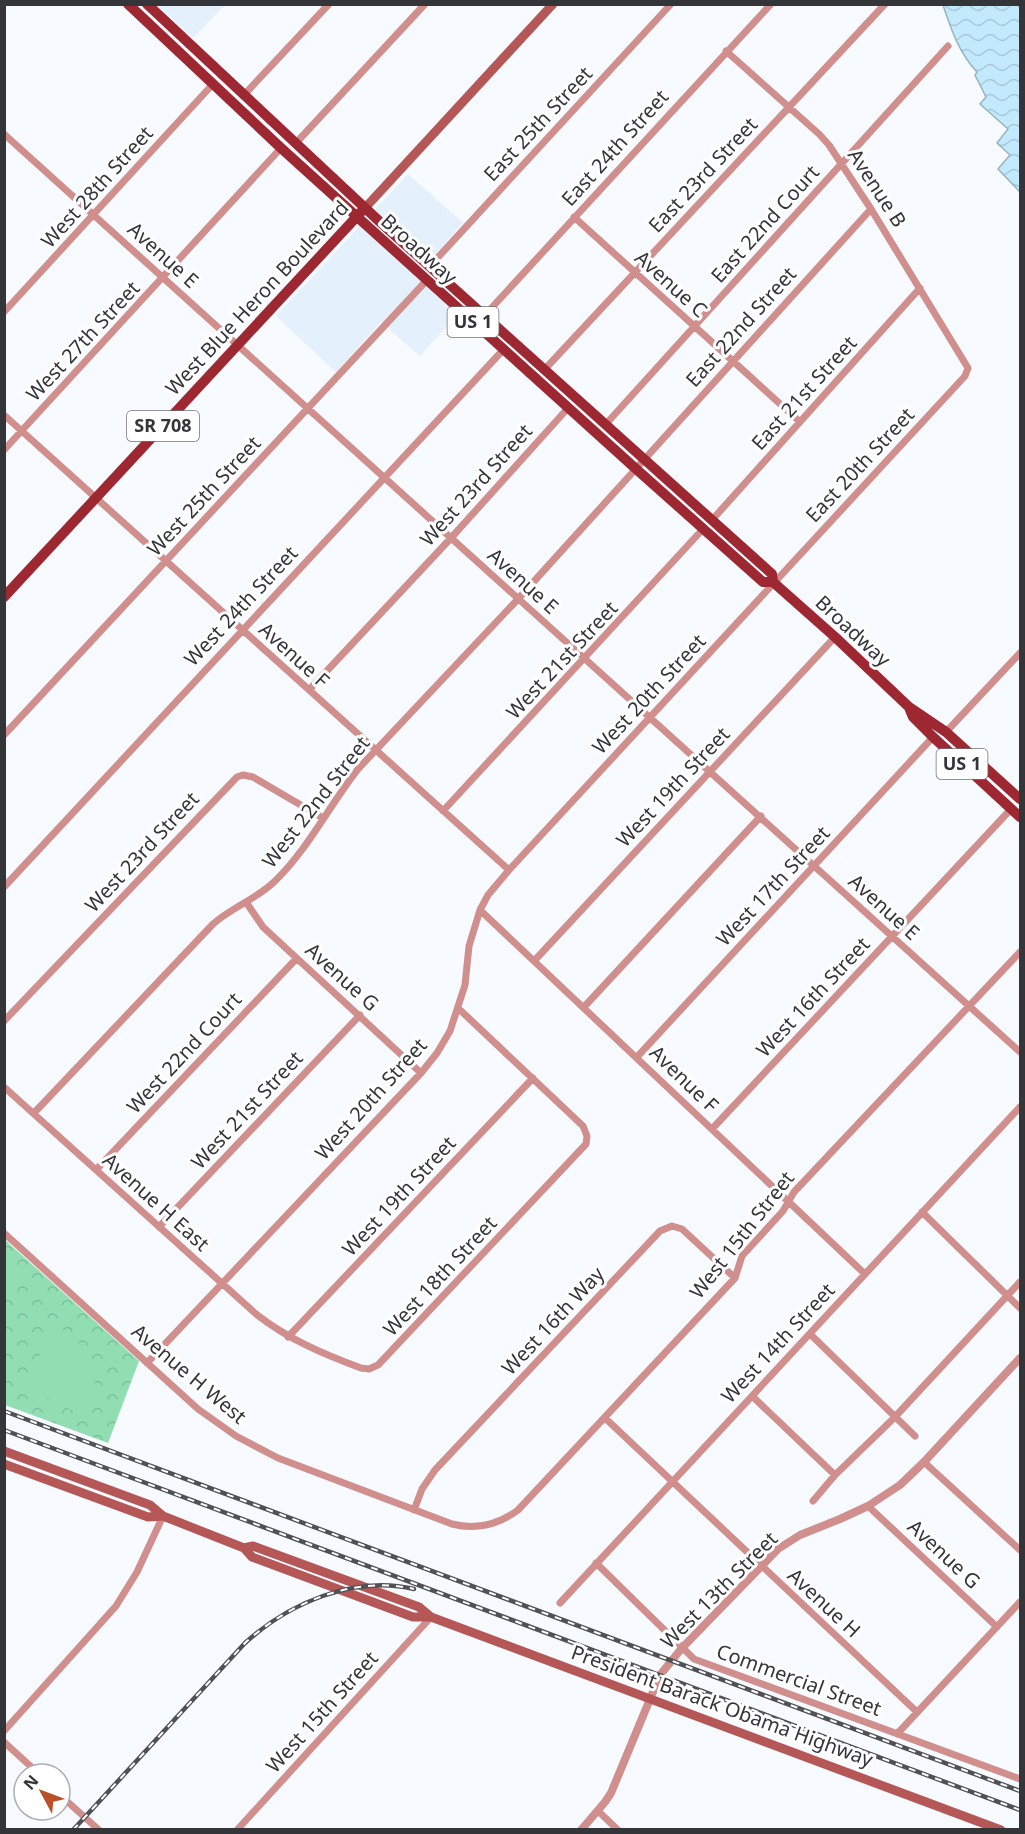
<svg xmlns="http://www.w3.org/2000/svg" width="1025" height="1834" font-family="'Noto Sans',sans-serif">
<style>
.built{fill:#e5f0fd}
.park{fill:url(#park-crowns)}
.pitch{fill:#91deb3}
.water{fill:url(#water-waves);stroke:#97b4c1;stroke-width:1.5}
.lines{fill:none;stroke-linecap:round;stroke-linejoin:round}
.minor{stroke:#d08e8c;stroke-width:7}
.tertiary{stroke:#d08e8c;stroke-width:8}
.secondary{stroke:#b55757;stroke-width:9}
.primary{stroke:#9e2832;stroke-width:10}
.rail-casing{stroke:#4f5154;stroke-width:4.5}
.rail{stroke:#fff;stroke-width:2;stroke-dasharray:7;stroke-linecap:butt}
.labels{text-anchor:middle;stroke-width:6;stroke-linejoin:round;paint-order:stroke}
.shield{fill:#fff;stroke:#707274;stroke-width:1.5}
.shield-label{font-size:18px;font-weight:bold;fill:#333538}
.street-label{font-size:20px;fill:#333538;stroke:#fff}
</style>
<defs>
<pattern id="park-crowns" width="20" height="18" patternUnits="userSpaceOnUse" patternTransform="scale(1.5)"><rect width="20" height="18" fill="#91deb3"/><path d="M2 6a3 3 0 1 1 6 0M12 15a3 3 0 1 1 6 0" fill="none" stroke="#7ebf9b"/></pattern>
<pattern id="water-waves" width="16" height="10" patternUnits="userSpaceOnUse" patternTransform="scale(1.5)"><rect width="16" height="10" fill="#c2eafc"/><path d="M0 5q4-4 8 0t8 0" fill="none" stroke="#a7c9d9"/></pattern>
</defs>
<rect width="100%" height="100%" fill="#f7faff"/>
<path class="built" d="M158 5H225L193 38Z
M408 174 463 223 415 277 457 315 420 356 381 322 336 372 276 316Z"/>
<path class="park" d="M4 1239 139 1361 108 1443 5 1405Z"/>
<path class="pitch" d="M5 1260 21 1267 8 1300 5 1299Z
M55 1325C95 1349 104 1375 84 1417L31 1389 26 1381Z"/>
<path class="water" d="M943 5H1020V192L998 169 1010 155 997 143 1008 129 980 104 986 97 975 75 977 72C959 53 951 29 943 5Z"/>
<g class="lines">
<path class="minor" d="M243 96 329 4
M4 134 1020 1052
M295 144 425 4
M574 217 800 422
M430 266 671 4
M4 312 212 85
M485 315 771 4
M545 369 885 4
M4 415 509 870
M606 424 948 46
M4 450 281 148
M712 520 920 288
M309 690 451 538 568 408
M946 732 1020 653
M4 735 427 280
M443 811 703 529
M4 887 504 349
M246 902 263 927 421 1073
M480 910 865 1274
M535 960 835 637
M584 1007 761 816
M4 1021 237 777 243 775 253 777 323 818
M637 1057 933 737
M4 1087 256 1314C288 1339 323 1354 361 1368L369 1369 378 1365 586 1144 587 1136 583 1126 458 1008
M34 1113 213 924C232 907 257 899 275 881 308 849 329 806 358 769L518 599 871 209
M712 1129 1011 809
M96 1170 296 959
M922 1212 1020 1308
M159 1227 360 1015
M4 1233 198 1409 236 1436 278 1458 452 1524C476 1530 498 1525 518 1510L735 1278 742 1256 783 1211 794 1192 1020 952
M810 1334 915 1436
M288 1337 533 1078
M147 1363 421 1073 437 1053 450 1031 465 985 469 946 480 910 488 895 509 870 965 376 968 368 871 209 829 145 819 134 726 51
M752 1396 835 1475
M605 1418 917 1712
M924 1462 1020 1550
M813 1501 835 1475 894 1418 1020 1282
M868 1506 997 1627
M414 1510 422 1489 435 1470 660 1231 672 1226 682 1229 735 1278
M596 1563 694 1659 1020 1779
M560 1603 1020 1107
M4 1731 116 1606 137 1572 163 1516
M897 1734 1020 1602
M4 1742 39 1774
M60 1795 99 1830
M598 1811 618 1830
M237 1830 431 1617"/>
<path class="tertiary" d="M581 1830 605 1802 611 1793 660 1675 682 1648 778 1549 800 1535 840 1519 868 1506 900 1485 924 1462 1020 1358"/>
<path class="secondary" d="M365 208 553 4
M4 1451 150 1505 163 1516 244 1548 252 1557 413 1617H431
M4 1464 148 1517 163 1516
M244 1548 253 1546 419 1607 431 1617 1001 1830"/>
<path class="primary" d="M128 4 281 148 635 468 763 582H773
M147 4 379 221 772 574 773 582 835 637 909 707 946 732 1020 799
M4 597 361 212
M910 710 913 717 933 737 1020 817"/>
<g class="rail-casing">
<path id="rail" d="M4 1411 1020 1791
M4 1430 1020 1810
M73 1830 245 1643C289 1603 354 1575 414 1589"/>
</g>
<use href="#rail" class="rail"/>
</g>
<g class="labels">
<g class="shield">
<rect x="447.5" y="307" width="51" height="30" rx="4.5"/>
<rect x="127" y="411" width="72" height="30" rx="4.5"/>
<rect x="936.5" y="749" width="51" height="30" rx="4.5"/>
</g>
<g class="shield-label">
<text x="473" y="328">US 1</text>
<text x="163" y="432">SR 708</text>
<text x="962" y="770">US 1</text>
</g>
<g class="street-label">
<text transform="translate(538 124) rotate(-47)" y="7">East 25th Street</text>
<text transform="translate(615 148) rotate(-48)" y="7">East 24th Street</text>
<text transform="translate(703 175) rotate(-47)" y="7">East 23rd Street</text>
<text transform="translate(97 187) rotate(-48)" y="7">West 28th Street</text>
<text transform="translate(877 188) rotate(57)" y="7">Avenue B</text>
<text transform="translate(765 224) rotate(-48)" y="7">East 22nd Court</text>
<text transform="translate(419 249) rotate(42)" y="7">Broadway</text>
<text transform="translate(163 255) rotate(42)" y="7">Avenue E</text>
<text transform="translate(671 284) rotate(42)" y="7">Avenue C</text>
<text transform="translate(257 298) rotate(-47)" y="7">West Blue Heron Boulevard</text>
<text transform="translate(741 327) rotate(-48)" y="7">East 22nd Street</text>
<text transform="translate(83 341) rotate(-47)" y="7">West 27th Street</text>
<text transform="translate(804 393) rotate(-48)" y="7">East 21st Street</text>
<text transform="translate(860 465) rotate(-47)" y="7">East 20th Street</text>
<text transform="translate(476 485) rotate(-48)" y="7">West 23rd Street</text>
<text transform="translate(204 496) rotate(-47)" y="7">West 25th Street</text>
<text transform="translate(523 581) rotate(42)" y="7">Avenue E</text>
<text transform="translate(241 606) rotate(-47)" y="7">West 24th Street</text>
<text transform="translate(853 631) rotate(43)" y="7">Broadway</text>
<text transform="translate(294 655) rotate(42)" y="7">Avenue F</text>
<text transform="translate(562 660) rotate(-47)" y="7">West 21st Street</text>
<text transform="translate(649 694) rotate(-47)" y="7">West 20th Street</text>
<text transform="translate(673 787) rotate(-47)" y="7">West 19th Street</text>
<text transform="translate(316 802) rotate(-52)" y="7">West 22nd Street</text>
<text transform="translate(142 852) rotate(-47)" y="7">West 23rd Street</text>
<text transform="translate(773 886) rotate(-47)" y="7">West 17th Street</text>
<text transform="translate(884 907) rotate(42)" y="7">Avenue E</text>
<text transform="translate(342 977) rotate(42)" y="7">Avenue G</text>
<text transform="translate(813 997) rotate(-47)" y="7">West 16th Street</text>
<text transform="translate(184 1053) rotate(-47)" y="7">West 22nd Court</text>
<text transform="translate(684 1079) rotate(44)" y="7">Avenue F</text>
<text transform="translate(371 1099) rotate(-48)" y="7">West 20th Street</text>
<text transform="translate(247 1110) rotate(-47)" y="7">West 21st Street</text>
<text transform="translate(399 1196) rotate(-47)" y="7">West 19th Street</text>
<text transform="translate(156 1202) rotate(42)" y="7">Avenue H East</text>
<text transform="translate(742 1235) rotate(-52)" y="7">West 15th Street</text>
<text transform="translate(440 1276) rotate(-47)" y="7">West 18th Street</text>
<text transform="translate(553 1321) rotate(-47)" y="7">West 16th Way</text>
<text transform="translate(778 1343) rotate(-47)" y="7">West 14th Street</text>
<text transform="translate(189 1374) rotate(40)" y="7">Avenue H West</text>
<text transform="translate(944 1554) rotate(43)" y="7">Avenue G</text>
<text transform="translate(719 1590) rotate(-45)" y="7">West 13th Street</text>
<text transform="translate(824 1603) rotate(43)" y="7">Avenue H</text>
<text transform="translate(799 1680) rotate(20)" y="7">Commercial Street</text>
<text transform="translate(722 1706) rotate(20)" y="7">President Barack Obama Highway</text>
<text transform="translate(322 1712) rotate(-48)" y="7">West 15th Street</text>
</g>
</g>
<rect width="1025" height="1834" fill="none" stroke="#333538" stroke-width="12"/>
<g transform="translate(42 1792) rotate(311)"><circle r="28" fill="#ffffff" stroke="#adaeaf" stroke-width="1.5"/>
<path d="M0-4.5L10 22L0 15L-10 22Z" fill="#b85129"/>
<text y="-9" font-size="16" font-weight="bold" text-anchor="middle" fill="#333538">N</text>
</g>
</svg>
